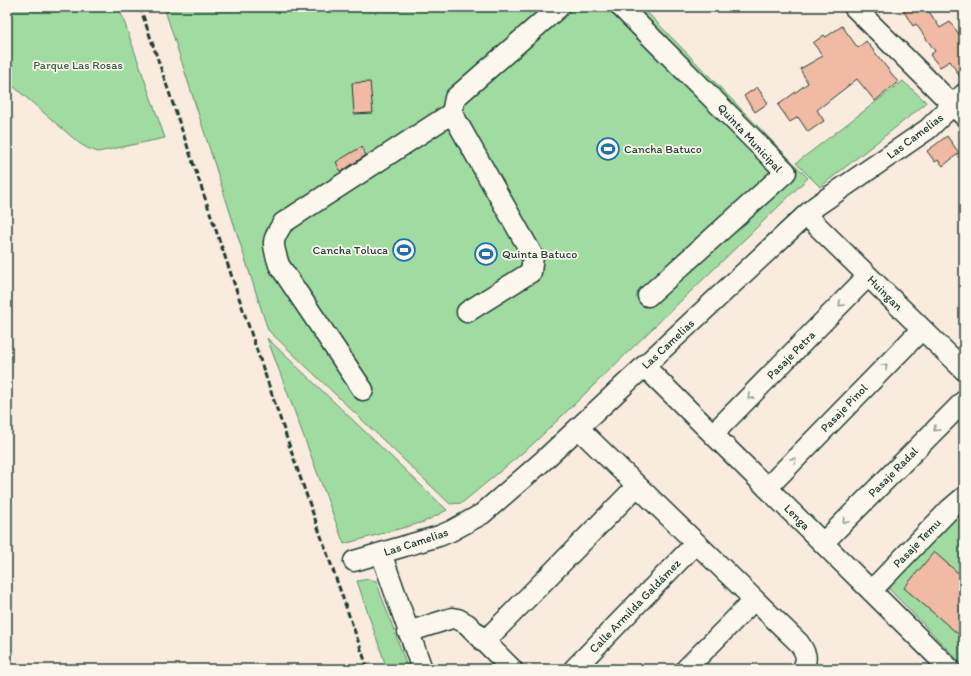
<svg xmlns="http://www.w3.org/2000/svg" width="971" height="676" font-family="Itim,sans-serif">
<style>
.green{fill:#a0dba1;stroke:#608c6a}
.building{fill:#f0baa4;stroke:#1f3d34}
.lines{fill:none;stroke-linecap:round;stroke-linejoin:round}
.minor-casing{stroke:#1f3d34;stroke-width:23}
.minor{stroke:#fbf7ec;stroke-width:20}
.rail{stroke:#1f3d34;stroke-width:3;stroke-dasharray:6 3;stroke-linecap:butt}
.oneway{stroke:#8d9a90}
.labels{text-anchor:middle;stroke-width:3.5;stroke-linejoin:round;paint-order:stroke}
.park-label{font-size:12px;fill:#395d4a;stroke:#fbf7ec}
.street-label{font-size:12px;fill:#1f3d34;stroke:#fbf7ec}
.poi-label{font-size:12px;fill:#1f3d34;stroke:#fbf7ec;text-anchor:start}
</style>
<rect width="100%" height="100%" fill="#f9ebde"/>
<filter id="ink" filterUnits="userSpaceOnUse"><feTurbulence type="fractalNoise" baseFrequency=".025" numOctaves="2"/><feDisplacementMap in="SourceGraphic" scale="8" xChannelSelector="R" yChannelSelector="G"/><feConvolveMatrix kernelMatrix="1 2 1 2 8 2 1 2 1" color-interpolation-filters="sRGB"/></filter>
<g filter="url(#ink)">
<path class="green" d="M7 7H119L165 138 98 152 87 148 79 143 7 81Z
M164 7H642L808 178 533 444 462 503 450 504 268 330Z
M903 81 926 102 924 105 820 187 796 163Z
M267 338 447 510 424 522 344 544Z
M962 511 964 513V666L887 587Z
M369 579 376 581 408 669H387L357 581Z"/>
<path class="building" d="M901 7H926L940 28 950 22 964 41V83L950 61 940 67 930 55 935 51 916 24 913 26Z
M842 26 858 48 866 41 898 82 875 101 857 79 817 110 824 121 808 132 798 117 790 122 778 105 808 83 800 69 823 56 813 43 824 35 826 37Z
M370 82 373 113 354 114 352 83Z
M757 87 768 103 755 112 744 96Z
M947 136 959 153 943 166 938 160 935 162 927 151Z
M361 147 366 155 341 172 336 162Z
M934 552 964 578V639L904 588Z"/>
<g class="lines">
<g class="minor-casing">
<path id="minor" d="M621 7 786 172 648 296
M854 7 964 116
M806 215 964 370
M467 312 531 272 533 256 452 113 455 98 559 7
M644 366 950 669
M363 390 279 265C273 244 270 243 283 223L452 113
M578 428 799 643C806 653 808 658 803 669
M713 434 868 276
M767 488 922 329
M823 543 964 401
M381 553 422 669
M354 561 439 536 451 531 482 514 544 460 806 215 816 206 928 129 964 94
M871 591 950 509 964 497
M408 632 452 618 458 619 467 624 512 669
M484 642 637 486
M574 669 696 543
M686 669 754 600"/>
</g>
<use href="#minor" class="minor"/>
<path class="rail" d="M140 7 298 471 368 669"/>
</g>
<defs><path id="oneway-chevron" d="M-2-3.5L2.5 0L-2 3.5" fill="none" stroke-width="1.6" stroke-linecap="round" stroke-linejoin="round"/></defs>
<g class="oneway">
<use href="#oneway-chevron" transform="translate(841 304) rotate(135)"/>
<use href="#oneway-chevron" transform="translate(885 366) rotate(-46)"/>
<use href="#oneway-chevron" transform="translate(750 397) rotate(135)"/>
<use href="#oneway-chevron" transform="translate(936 429) rotate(135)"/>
<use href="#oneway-chevron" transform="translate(794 460) rotate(-46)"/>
<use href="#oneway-chevron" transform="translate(845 521) rotate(135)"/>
</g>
</g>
<defs>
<g id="stadium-ring" transform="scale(1.15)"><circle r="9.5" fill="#fbf7ec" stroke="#1f6fb2" stroke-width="1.5"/><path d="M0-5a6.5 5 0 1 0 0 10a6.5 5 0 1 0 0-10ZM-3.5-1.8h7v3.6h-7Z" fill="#1f6fb2"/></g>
</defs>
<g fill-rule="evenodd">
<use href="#stadium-ring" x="608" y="149"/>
<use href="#stadium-ring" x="404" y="250"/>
<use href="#stadium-ring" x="486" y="254"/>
</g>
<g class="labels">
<g class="park-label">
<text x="78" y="69">Parque Las Rosas</text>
</g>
<g class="street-label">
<text transform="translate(915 136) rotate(-37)" y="4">Las Camelias</text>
<text transform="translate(750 138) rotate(47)" y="4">Quinta Municipal</text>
<text transform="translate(885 293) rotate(45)" y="4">Huingan</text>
<text transform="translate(668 344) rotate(-43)" y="4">Las Camelias</text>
<text transform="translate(791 355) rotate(-45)" y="4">Pasaje Petra</text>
<text transform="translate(844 408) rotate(-46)" y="4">Pasaje Pinol</text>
<text transform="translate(893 472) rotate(-45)" y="4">Pasaje Radal</text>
<text transform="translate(797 517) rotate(45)" y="4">Lenga</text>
<text transform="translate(416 542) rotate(-18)" y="4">Las Camelias</text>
<text transform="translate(917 543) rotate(-46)" y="4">Pasaje Temu</text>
<text transform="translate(635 606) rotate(-46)" y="4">Calle Armilda Galdámez</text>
</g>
<g class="poi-label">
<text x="624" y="153">Cancha Batuco</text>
<text x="388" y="254" text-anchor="end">Cancha Toluca</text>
<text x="502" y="258">Quinta Batuco</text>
</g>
</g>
<rect width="971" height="676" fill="none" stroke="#fbf7ec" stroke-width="24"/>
<rect x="12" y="12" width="947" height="652" fill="none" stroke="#1f3d34" stroke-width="1.5" filter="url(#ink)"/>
</svg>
